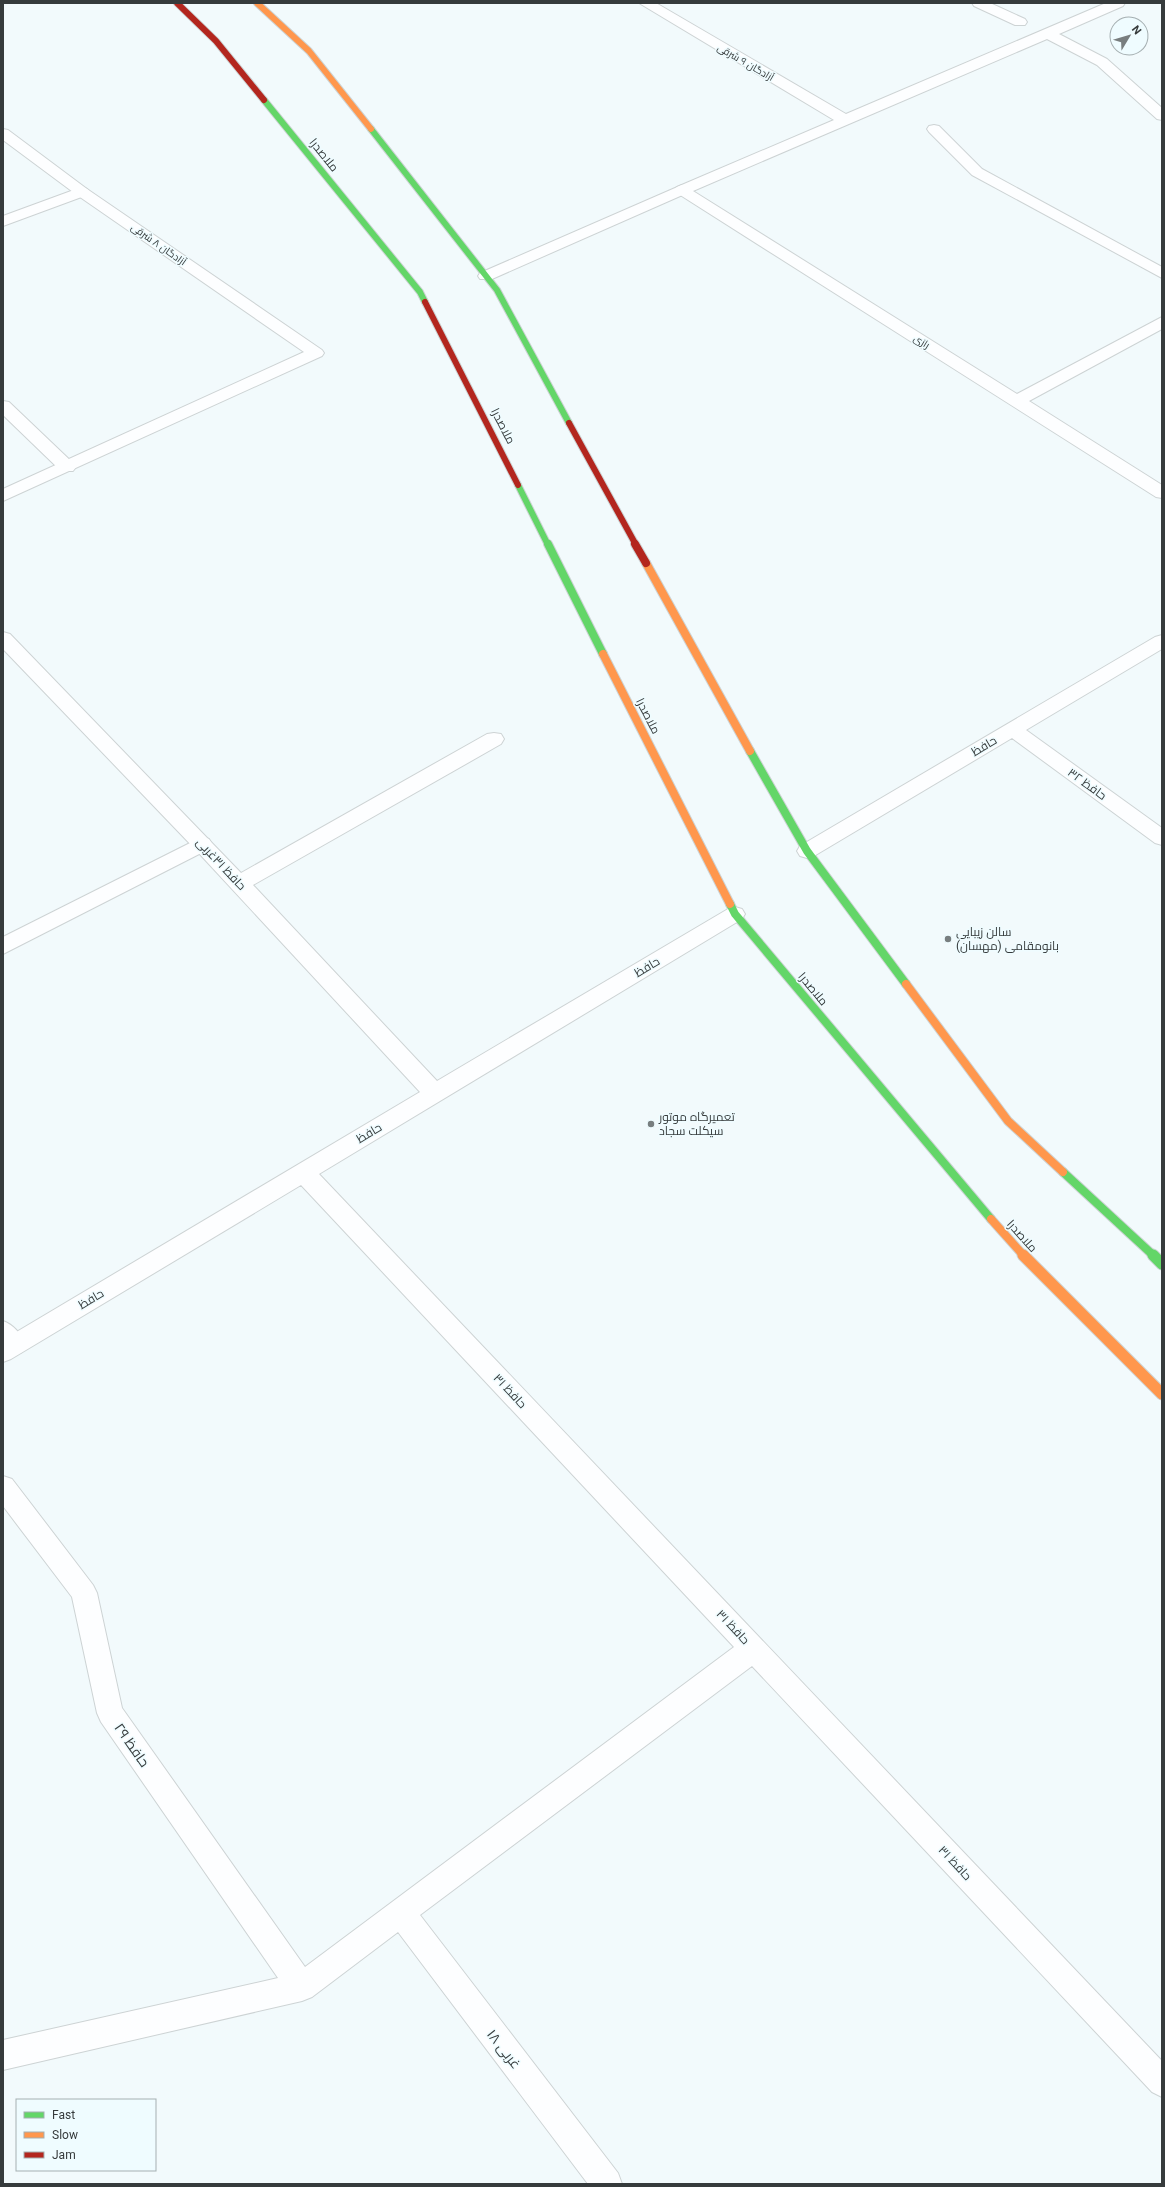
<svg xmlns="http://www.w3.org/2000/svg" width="1165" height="2187" font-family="Roboto,Cairo,sans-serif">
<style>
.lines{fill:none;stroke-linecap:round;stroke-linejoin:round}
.lane-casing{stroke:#cdd3d4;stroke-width:2}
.street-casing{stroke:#cdd3d4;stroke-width:2}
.fast-far2-casing{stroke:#cdd3d4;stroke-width:8}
.fast-far1-casing{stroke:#cdd3d4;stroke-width:10}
.fast-casing{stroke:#cdd3d4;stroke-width:13}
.slow-far2-casing{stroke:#cdd3d4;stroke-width:8}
.slow-far1-casing{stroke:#cdd3d4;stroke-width:10}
.slow-casing{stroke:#cdd3d4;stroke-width:13}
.jam-far1-casing{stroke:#cdd3d4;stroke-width:8}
.jam-casing{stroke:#cdd3d4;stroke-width:10}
.lane{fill:#fdfeff;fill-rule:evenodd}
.street{fill:#fdfeff;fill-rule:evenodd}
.fast-far2{stroke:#63d668;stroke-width:6}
.fast-far1{stroke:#63d668;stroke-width:8}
.fast{stroke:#63d668;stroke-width:11}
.slow-far2{stroke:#ff974d;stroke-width:6}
.slow-far1{stroke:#ff974d;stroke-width:8}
.slow{stroke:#ff974d;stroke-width:11}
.jam-far1{stroke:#b3261e;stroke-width:6}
.jam{stroke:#b3261e;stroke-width:8}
.poi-dot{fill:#787e7f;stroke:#effcff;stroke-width:1.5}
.labels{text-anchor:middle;stroke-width:3;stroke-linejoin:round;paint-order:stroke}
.far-street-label{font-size:10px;fill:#363b3c;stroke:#effcff}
.street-label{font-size:12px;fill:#363b3c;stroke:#effcff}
.poi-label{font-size:12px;fill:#363b3c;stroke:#effcff;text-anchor:start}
.near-street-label{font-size:14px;fill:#363b3c;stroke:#effcff}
</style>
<rect width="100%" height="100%" fill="#f2fafc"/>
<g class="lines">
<g class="lane-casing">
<path id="lane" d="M682 185 687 187 690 190 687 193 492 279H480L478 276 480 273Z
M82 187 87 189 90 192 87 195 3 226V216Z
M3 401 9 402 73 463 76 467 73 471H61L3 415Z
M202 837 209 839 212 844 209 849 3 954V937Z
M3 1321C14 1325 21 1334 26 1345L22 1352C15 1355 8 1356 3 1349Z"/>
</g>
<g class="street-casing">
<path id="street" d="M639 3H656L846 114 1106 3H1125L1123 6 1059 34 1107 59 1162 108V120L1157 119 1097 65 1047 39 693 191 1017 394 1162 317V329L1029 401 1162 485V498L1156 497 677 193 674 190 677 187 834 120Z
M972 3H990L1025 19 1027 22 1025 25H1015L974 6Z
M934 125 939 126 982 169 1162 267V278L972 175 929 132 927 129 929 126Z
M3 129 8 130 87 189 322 350 324 353 322 356 3 501V489L304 352 77 195 3 140Z
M3 632 10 634 241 873 487 734 494 733 501 734 504 739 501 744 253 885 437 1081 728 909 735 907 742 909 745 914 742 919 319 1174 1162 2061V2097L1152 2092 752 1666 420 1915 618 2173 622 2184H588L398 1932 312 1997 302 2001 3 2070V2040L278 1978 101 1722 97 1713 72 1597 3 1506V1476L12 1479 93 1585 97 1593 122 1708 305 1967 734 1647 301 1185 11 1359 3 1362V1340L420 1092 195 849 3 649Z
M1162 635V649L1026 730 1162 828V845L1155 843 1012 738 814 856 807 858 800 856 797 851 800 846 1155 637Z"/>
</g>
<g class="fast-far2-casing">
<path id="fast-far2" d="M264 100 420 292 425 302
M371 129 497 290 569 423
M518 485 548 545"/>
</g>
<g class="fast-far1-casing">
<path id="fast-far1" d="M548 544 603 654
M750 751 807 851 906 984
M730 904 735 914 991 1219
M1063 1172 1154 1256"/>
</g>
<g class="fast-casing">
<path id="fast" d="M1153 1255 1162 1264"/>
</g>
<g class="slow-far2-casing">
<path id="slow-far2" d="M257 3 309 51 371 129"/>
</g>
<g class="slow-far1-casing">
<path id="slow-far1" d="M646 563 750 751
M603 654 730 904
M906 984 1008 1121 1063 1172
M991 1219 1024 1256"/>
</g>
<g class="slow-casing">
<path id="slow" d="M1023 1255 1162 1394"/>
</g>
<g class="jam-far1-casing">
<path id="jam-far1" d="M177 3 216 41 264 100
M425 302 518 485
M569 423 636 545"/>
</g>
<g class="jam-casing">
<path id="jam" d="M635 544 646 563"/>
</g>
<use href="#lane" class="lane"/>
<use href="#street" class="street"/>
<use href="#fast-far2" class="fast-far2"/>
<use href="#fast-far1" class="fast-far1"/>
<use href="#fast" class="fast"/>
<use href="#slow-far2" class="slow-far2"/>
<use href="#slow-far1" class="slow-far1"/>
<use href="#slow" class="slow"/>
<use href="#jam-far1" class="jam-far1"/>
<use href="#jam" class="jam"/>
</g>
<g class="poi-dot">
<circle cx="948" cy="939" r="4"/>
<circle cx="651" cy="1124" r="4"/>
</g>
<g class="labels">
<g class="far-street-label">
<text transform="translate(746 62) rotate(30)" y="4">آزادگان ۹ شرقی</text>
<text transform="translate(159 244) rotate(35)" y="4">آزادگان ۸ شرقی</text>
<text transform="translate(922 341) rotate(32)" y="4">رازی</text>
</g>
<g class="street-label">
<text transform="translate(324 155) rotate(51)" y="4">ملاصدرا</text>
<text transform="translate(503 426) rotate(63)" y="4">ملاصدرا</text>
<text transform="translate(648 716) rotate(63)" y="4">ملاصدرا</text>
<text transform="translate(984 746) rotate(-31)" y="4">حافظ</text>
<text transform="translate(1087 784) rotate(36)" y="4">حافظ ۳۲</text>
<text transform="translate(221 864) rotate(47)" y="4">حافظ ۳۱غربی</text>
<text transform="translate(647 967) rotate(-31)" y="4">حافظ</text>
<text transform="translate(813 989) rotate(50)" y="4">ملاصدرا</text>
<text transform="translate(369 1133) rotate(-31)" y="4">حافظ</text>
<text transform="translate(1022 1236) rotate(48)" y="4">ملاصدرا</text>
<text transform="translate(91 1299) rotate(-31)" y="4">حافظ</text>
<text transform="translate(510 1391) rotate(47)" y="4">حافظ ۳۱</text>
<text transform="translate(733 1627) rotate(47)" y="4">حافظ ۳۱</text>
<text transform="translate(955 1863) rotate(47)" y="4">حافظ ۳۱</text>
</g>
<g class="poi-label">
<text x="956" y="936">سالن زیبایی<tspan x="956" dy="14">بانومقامی (مهسان)</tspan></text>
<text x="659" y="1121">تعمیرگاه موتور<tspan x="659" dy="14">سیکلت سجاد</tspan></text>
</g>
<g class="near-street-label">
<text transform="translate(132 1745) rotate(55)" y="5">حافظ ۲۹</text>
<text transform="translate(504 2049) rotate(52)" y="5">۱۸ غربی</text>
</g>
</g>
<rect width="1165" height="2187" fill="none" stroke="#363b3c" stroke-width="8"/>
<rect x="16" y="2099" width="140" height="72" fill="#effcff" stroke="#a5afb1"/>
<rect x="24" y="2112" width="20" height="6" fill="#63d668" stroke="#a5afb1"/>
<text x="52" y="2119" font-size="12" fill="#363b3c">Fast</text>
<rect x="24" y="2132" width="20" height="6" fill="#ff974d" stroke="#a5afb1"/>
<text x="52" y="2139" font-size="12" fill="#363b3c">Slow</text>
<rect x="24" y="2152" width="20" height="6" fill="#b3261e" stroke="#a5afb1"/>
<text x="52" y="2159" font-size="12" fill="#363b3c">Jam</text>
<g transform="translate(1129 36) rotate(52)"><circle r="19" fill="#effcff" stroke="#a5afb1"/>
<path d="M0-3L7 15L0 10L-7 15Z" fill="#787e7f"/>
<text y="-6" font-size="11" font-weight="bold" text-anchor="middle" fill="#363b3c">N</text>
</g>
</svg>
